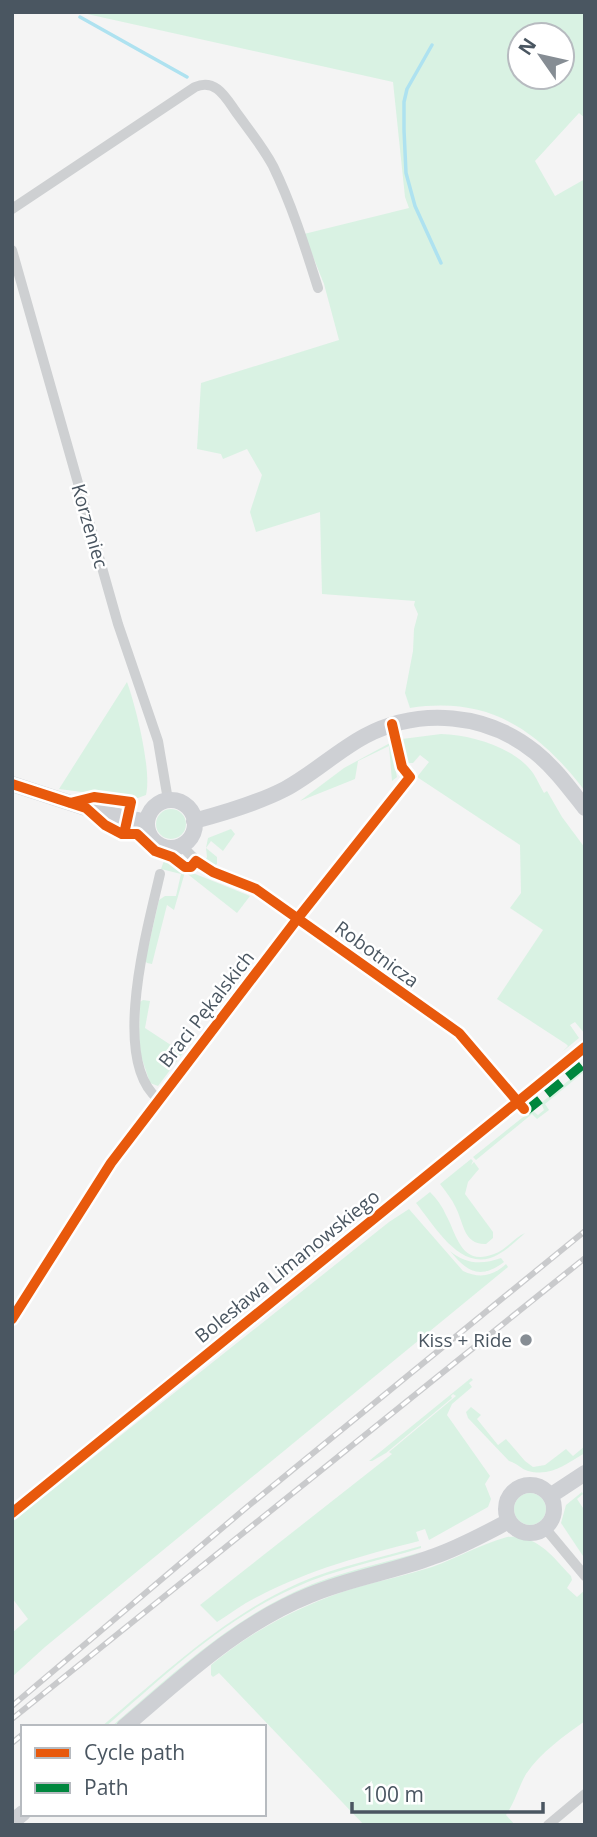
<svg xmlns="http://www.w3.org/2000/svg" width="597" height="1837" font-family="'Open Sans',sans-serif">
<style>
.green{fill:#d9f2e3;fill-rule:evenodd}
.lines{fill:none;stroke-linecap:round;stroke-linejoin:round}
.stream{stroke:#aee2f0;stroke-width:3.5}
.street{stroke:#ced0d2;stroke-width:10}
.secondary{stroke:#ced0d4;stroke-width:16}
.rail-casing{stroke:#c9cacc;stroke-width:6}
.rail{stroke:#fff;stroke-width:3.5;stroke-dasharray:10;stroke-linecap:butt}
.quiet{stroke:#00873e;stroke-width:9;stroke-dasharray:18 9;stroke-linecap:butt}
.cycleway-casing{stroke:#fff;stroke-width:15}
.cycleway{stroke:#e8590c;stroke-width:10}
.poi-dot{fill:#868d94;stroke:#fff;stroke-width:2.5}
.labels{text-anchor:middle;stroke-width:5;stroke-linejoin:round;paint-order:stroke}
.street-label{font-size:19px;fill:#4a5661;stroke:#fff}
.poi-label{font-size:19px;fill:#4a5661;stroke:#fff;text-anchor:end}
</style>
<rect width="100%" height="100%" fill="#f4f4f4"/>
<path class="green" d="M78 12H585V118L579 113 535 161 555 196 585 179V791C538 730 490 696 410 708L405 693 413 651 414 629 418 614 414 605 415 601 322 594 320 512 256 532 250 512 262 475 247 449 223 459 221 454 197 449 201 383 339 340 324 284 304 234 409 208 405 197 393 82ZM520 35H562V77H520Z
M127 682C136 707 152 771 146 795L135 799 59 789Z
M441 734C472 735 514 747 533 773 537 779 540 786 544 793L547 791 562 817 585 848V1034L575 1022 570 1025 579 1038 562 1052 568 1046 566 1044 497 999 543 930 510 908 521 893 520 845 417 777 429 762 420 755 413 763H408L402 739Z
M390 743 397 777 392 781 389 746 358 761 355 779 300 801 344 768Z
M156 824a15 15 0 1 1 30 0a15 15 0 1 1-30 0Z
M231 829 235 834 223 851 211 841 206 848 217 857V864L214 866 205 861 207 857 206 848 208 838Z
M165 858 183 869 250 896 237 913 185 872 174 910 167 905 152 964 147 963 145 961 159 900 165 896H176L181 874 161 869Z
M143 1000 150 1001 145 1028 183 1053 158 1086 150 1083 139 1050 140 1002Z
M585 1067V1071L545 1104 549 1110 537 1119 532 1114 476 1160 473 1157 532 1110 538 1115 544 1110 541 1103Z
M471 1159 473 1161 471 1165 474 1162 479 1169 468 1182 465 1194 493 1232V1238L486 1244C464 1245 464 1224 456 1208 452 1199 446 1192 440 1184Z
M430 1192C437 1199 442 1206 446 1215 457 1235 461 1267 494 1254 506 1250 515 1237 525 1233 517 1240 508 1249 499 1254 462 1276 435 1226 416 1203Z
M409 1209 463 1271C480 1279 493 1276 506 1264L508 1267 45 1647 12 1677V1633L28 1619 12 1598V1522L389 1222Z
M450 1251C465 1264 482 1265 501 1258L504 1262C480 1280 467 1272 450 1251Z
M471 1378 473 1380 469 1383 472 1387 452 1404 447 1415 490 1476 485 1484 491 1499 488 1507 429 1540 425 1529 416 1532 419 1541C364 1555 309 1570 259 1596 244 1603 231 1613 217 1622L200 1605 392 1454 389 1452 456 1396 453 1394 451 1396 452 1398 386 1453 372 1461H369Z
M471 1407 481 1415 477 1419 498 1445 506 1439 525 1461 533 1467 545 1465 566 1449 573 1456 585 1446V1453C565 1464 552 1477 528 1471 521 1469 517 1463 509 1461L468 1418 466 1412Z
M582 1492 583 1494 577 1499 585 1511V1559L561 1523 566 1505Z
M514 1509a16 16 0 1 1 32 0a16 16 0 1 1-32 0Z
M507 1537C537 1534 552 1556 571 1576L572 1580 567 1588 577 1597 585 1590V1721C564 1736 541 1752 526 1774 519 1786 515 1802 506 1815L515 1825H364L219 1673 213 1677 211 1675V1665C254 1629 305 1603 358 1587 383 1580 407 1575 432 1567 457 1558 481 1544 507 1537Z
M421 1546V1548C379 1561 335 1569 294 1588 222 1620 164 1676 105 1727H101C164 1674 223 1617 299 1583 338 1566 380 1558 421 1546Z
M421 1552 207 1648 114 1727H111C167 1679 221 1628 288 1595 330 1574 376 1565 421 1552Z"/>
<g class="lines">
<path class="stream" d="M80 17 187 77
M432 45 407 89 404 102V130L406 173 415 206 441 263"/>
<path class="street" d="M12 209 195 87C216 78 226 98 236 112 249 130 263 147 273 166 292 205 305 247 318 288
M12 250 118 624 158 741 168 800
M182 845C201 872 230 874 256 889L462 1035 518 1102
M158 1099C110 1060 148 927 160 874
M12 1319 111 1163 298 918 410 777 402 767 392 724
M12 1513 585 1047
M545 1528 585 1576
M548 1825 585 1794"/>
<path class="secondary" d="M12 784 95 811 147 822
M147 824a24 24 0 1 1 48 0a24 24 0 1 1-48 0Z
M194 821C224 813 258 803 285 789 313 774 337 751 365 736 420 707 487 713 535 752 555 768 570 789 585 808
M506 1509a24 24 0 1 1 48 0a24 24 0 1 1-48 0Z
M550 1496 585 1473
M124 1727C183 1677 238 1624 310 1595 350 1578 392 1572 432 1557 459 1548 484 1534 509 1521
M12 1822 23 1813"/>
<g class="rail-casing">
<path id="rail" d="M12 1706 247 1507 585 1231
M12 1719 585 1258
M12 1743 23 1734"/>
</g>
<use href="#rail" class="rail"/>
<path class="quiet" d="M526 1111 585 1063"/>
<g class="cycleway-casing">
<path id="cycleway" d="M12 784 86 808 105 825 122 834H137L155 851 172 857 185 867H191L196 861 213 872 256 889 459 1033 524 1109
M70 803 94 797 131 802 124 834
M12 1319 111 1163 298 918 410 777 402 767 392 724
M12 1513 585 1047"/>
</g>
<use href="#cycleway" class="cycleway"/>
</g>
<circle class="poi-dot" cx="526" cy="1340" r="7"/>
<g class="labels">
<g class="street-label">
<text transform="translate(90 526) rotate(74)" y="7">Korzeniec</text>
<text transform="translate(377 954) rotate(36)" y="7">Robotnicza</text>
<text transform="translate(206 1009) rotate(-52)" y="7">Braci Pękalskich</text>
<text transform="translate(287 1266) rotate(-39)" y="7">Bolesława Limanowskiego</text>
</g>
<g class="poi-label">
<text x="512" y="1347">Kiss + Ride</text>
</g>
</g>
<rect width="597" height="1837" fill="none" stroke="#4a5661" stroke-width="28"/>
<rect x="21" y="1725" width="245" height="91" fill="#ffffff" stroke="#b7bbc0" stroke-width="2"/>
<rect x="35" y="1748" width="35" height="10" fill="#e8590c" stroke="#b7bbc0" stroke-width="2"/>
<text x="84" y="1760" font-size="21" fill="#4a5661">Cycle path</text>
<rect x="35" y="1783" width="35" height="10" fill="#00873e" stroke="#b7bbc0" stroke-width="2"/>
<text x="84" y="1795" font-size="21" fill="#4a5661">Path</text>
<g transform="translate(541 56) rotate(304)"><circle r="33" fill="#ffffff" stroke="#b7bbc0" stroke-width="2"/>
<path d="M0-5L12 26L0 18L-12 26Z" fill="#868d94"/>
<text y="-10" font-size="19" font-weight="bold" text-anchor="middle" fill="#4a5661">N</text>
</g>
<path d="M352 1802v10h191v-10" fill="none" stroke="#4a5661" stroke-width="3.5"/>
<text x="363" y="1802" font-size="21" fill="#4a5661" stroke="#ffffff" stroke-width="5" paint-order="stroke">100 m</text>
</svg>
